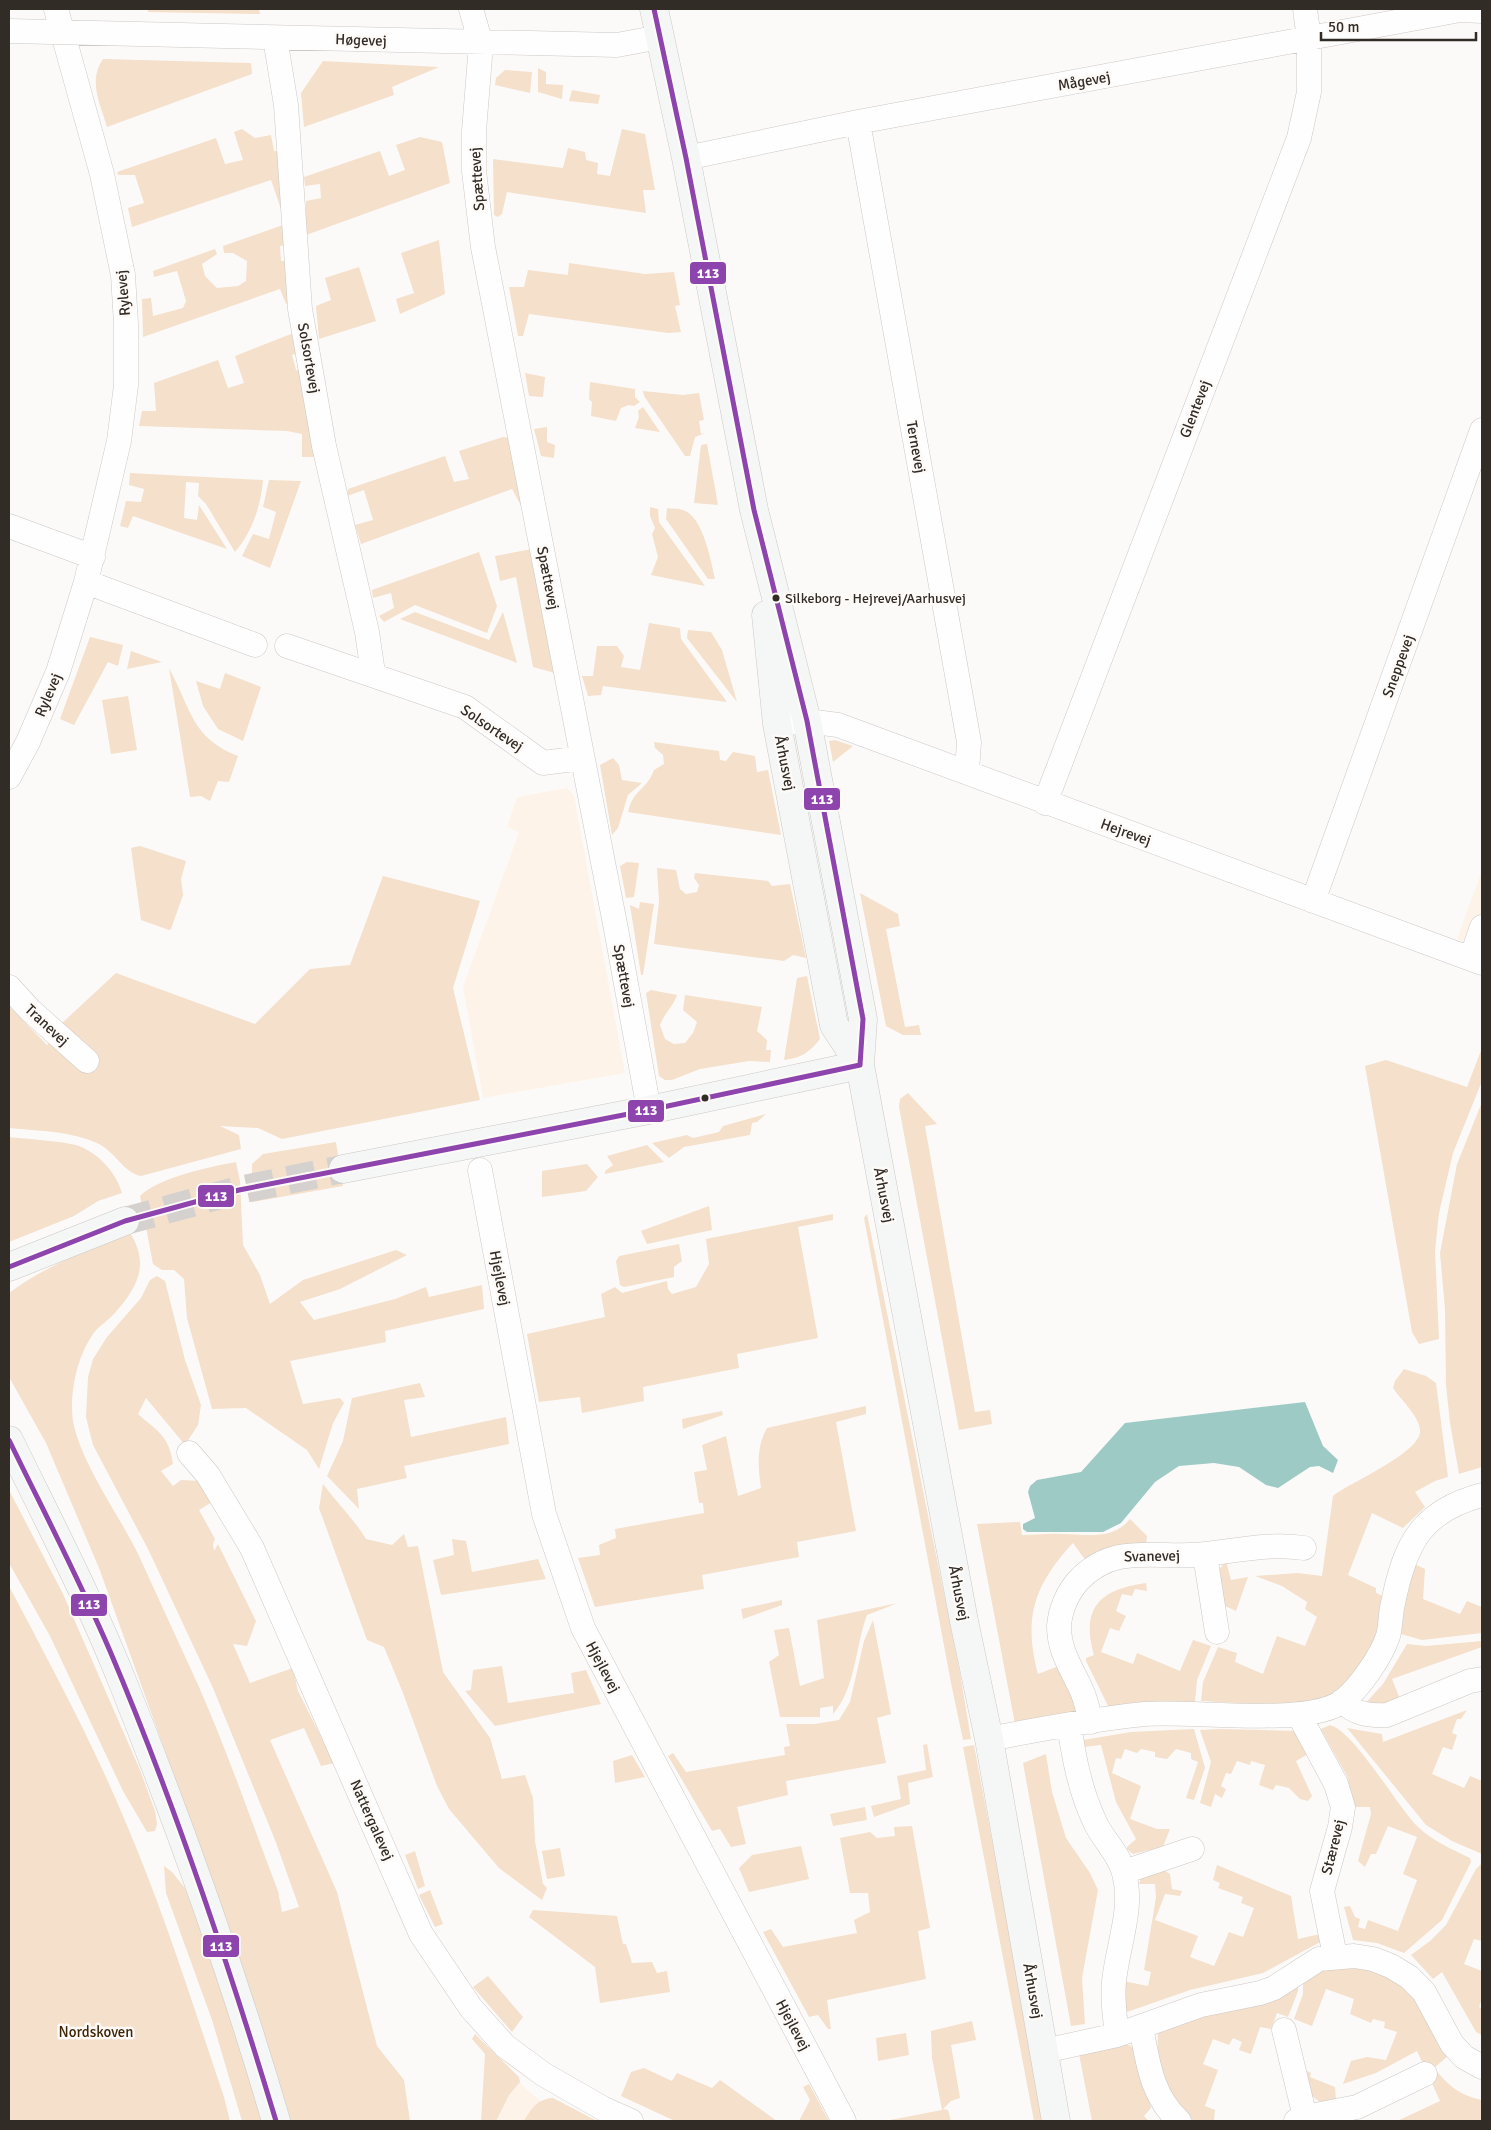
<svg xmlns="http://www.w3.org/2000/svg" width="1491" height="2130" font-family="Signika,sans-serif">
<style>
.built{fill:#fdf3e9}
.green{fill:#f4e0cb}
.water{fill:#9ecac5}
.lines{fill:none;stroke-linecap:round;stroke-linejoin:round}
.secondary-tunnel{stroke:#d4d1ce;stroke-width:28;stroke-dasharray:28 14;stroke-linecap:butt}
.street-casing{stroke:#ccc8c5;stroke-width:25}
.secondary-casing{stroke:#ccc8c5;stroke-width:29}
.street{stroke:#fffefe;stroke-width:24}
.secondary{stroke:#f4f7f6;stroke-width:28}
.bus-1-casing{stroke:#fdfaf7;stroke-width:9}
.bus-1{stroke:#8e44ad;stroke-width:5}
.bus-dot{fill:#322c27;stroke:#fdfaf7;stroke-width:2}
.labels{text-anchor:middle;stroke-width:5;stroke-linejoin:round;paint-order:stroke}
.bus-label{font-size:14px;fill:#322c27;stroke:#fdfaf7;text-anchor:start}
.street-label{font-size:15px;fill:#322c27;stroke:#fdfaf7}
.park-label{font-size:15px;fill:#3d2506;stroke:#fdfaf7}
.line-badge{stroke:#fdfaf7;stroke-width:2}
.badge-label{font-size:14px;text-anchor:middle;font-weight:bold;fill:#fff}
</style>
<rect width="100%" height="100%" fill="#fcfaf8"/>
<path class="built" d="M567 788 574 795 625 1073 483 1098 463 987 519 832 507 827 517 797Z
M1482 870V950L1457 939Z
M508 2073 545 2105 582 2121H490Z"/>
<path class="green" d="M148 9 259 10 260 14 148 12Z
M103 59 251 63 252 74 107 127C100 103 88 81 103 59Z
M323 61 439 67 392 87 394 95 304 127 301 93Z
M538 68 546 72V84L563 85 562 99 538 92Z
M505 70 532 72 530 93 495 85 496 78Z
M572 90 600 95 598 104 569 101Z
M242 129 255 138 271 135 274 151 282 152V212L271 180 132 227 128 208 144 203 135 175H118L117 172 216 138 225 164 243 160 234 132Z
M622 129 645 134 655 190H643L646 213 507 192 502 214 498 217 494 215 493 159 563 168 568 148 585 152 586 160 598 163 597 174 610 176Z
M420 137 442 142 450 183 306 235V201L321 198 320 184 305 186 304 177 380 151 389 176 405 170 396 145Z
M283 225 286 245 280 246 281 261H287L291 302 286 304 280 289 143 337 142 299 151 298 153 316 183 308 186 301 177 271 154 277 153 271 215 249 217 254 202 264 205 276 217 288 238 286 246 281 247 261 233 253H224L223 246Z
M439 240 445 294 400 314 396 299 414 293 401 253Z
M569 263 645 274 674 272 680 305 675 306 681 332 668 333 529 314 523 336H518L509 287H524L528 270 568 275Z
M359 267 376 321 319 339 316 306 331 300 325 278Z
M296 332 298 353 292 355 296 370H301L315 457H302V434L287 431 139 426 142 411H156L154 383 218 360 228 388 244 383 235 356Z
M525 373 545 377 543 397 529 396Z
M590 382 635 389V397L640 402 634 406 629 405 621 408 616 421 591 416 592 402 589 399Z
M643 391 683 395 699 393 704 420 699 421 701 434 706 433 695 437 690 456H685L644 396Z
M643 407 660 432 635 428 639 417 638 411Z
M547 427V442L555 445 554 458 541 456 534 429Z
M503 437 509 438 525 513 512 489 361 544 355 525 373 520 364 490 347 496 348 489 445 456 454 482 469 479 459 451Z
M707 444 718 505 694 503 701 445Z
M130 473 263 480C261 505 252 533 235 552L206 504 198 496 199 483 186 482 184 518 197 520 199 505 227 549 133 516 128 528 120 526 126 501 141 502 144 489 129 485Z
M269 480 301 481 270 568 242 556 253 534 269 539 276 512 263 507Z
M650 507 658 509 659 522 705 586 651 575 658 557 652 534 655 528 650 516Z
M667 508C672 509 678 508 683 510 703 516 711 561 715 579H708L666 519Z
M532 549 555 673 533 667 516 577 500 581 495 556Z
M479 552 497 606 487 633 415 605 384 622 379 616 394 608 391 593 373 598 372 590Z
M415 612 489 640 503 612 517 663 400 619Z
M649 623 680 628 681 639 727 702 603 686 601 695 588 696 582 676H593L597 646H617L624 656 621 667 640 670Z
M688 630 711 632 722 650 737 702 687 638Z
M90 637 123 645 118 666 108 662 74 725 60 719Z
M131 651 162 662 127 669Z
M169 668C191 708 191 738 238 756L229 782 218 781 210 801 201 796 190 797Z
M225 673 261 687 243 741 218 729 203 706 196 681 220 689Z
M128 696 137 750 111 754 102 700Z
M835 740 853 746 833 762 829 741Z
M654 742 719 751 720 760 726 761 733 752 755 756 757 772 768 770 781 835 628 812C633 789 646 791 654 770L664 764 663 755 655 748Z
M613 758 619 765 622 780 642 783 628 795 618 828 612 835 600 765Z
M140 846 186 861 181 879 183 895 171 929 169 930 141 920 131 848Z
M627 862 639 863 634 897 626 898 620 866Z
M657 868 676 870 680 889 686 894 697 892 699 885 694 878 695 873 768 881 772 886 790 884 806 958 793 955 784 961 654 944 659 902Z
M383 876 480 901 453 988 480 1100 282 1139 258 1128 220 1126 239 1135 241 1149 141 1176C124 1173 115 1152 99 1144 72 1131 39 1131 9 1128V1006L47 1045 60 1025 116 973 255 1024 310 969 350 965Z
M860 893 898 914 900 926 886 929 905 1027 919 1025 921 1035H903L886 1026Z
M640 902 654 904 643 975H641L630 905 639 909Z
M807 976 820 1039C810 1052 801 1058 784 1060L797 978Z
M651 990 677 995C673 1007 665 1012 660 1025L665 1039 674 1044 685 1043 693 1033 697 1022 683 1010 685 995 762 1007 757 1031 767 1040 766 1050H771L770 1062 749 1061 700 1069 672 1080H665L659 1076 646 993Z
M1482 1048V1081L1453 1153 1439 1213 1435 1251 1439 1339 1419 1344 1412 1332 1365 1066 1386 1060 1467 1087Z
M908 1093 937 1124 925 1126 975 1412 990 1410 992 1424 959 1430 899 1107 900 1099Z
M1482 1102V1467L1459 1474 1450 1423 1446 1385 1445 1309 1440 1253 1457 1164Z
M766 1114 757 1122 752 1123 750 1135 684 1147 669 1158 652 1143 687 1135 693 1138 719 1132 723 1126Z
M9 1137C26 1139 64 1141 79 1146 99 1154 116 1172 122 1193L98 1201 74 1216 9 1242Z
M336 1142 343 1186 252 1202V1164L263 1154Z
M647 1145 664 1162 605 1174V1171L613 1165 607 1156Z
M236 1162 240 1181 243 1245 260 1275 270 1304 303 1280 396 1250 407 1255 340 1289 300 1302 314 1320 395 1299 426 1287 429 1297 482 1285 484 1309 385 1331 386 1342 290 1361 303 1404 340 1398 344 1403 333 1423 319 1469 307 1450 246 1408 212 1409 187 1318 184 1279 174 1270H162L153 1264 140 1196C159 1177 210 1167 236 1162Z
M587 1164 598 1177 586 1191 542 1197V1171Z
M709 1206 712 1230 647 1244 641 1231Z
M833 1214V1220L798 1227 818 1338 737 1354 739 1368 643 1387 644 1401 582 1413 580 1397 539 1402 527 1334 605 1317 601 1294 615 1287 622 1293 667 1281 668 1289 672 1294 696 1287 709 1264 706 1239Z
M867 1214 960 1673 971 1739 963 1740 951 1683 864 1218Z
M130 1233C151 1266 136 1290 112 1316 106 1322 98 1327 93 1334 77 1357 69 1393 73 1421 81 1464 120 1516 139 1556 159 1600 179 1643 199 1687 228 1753 252 1823 278 1891L282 1912 299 1907 275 1840 213 1688 149 1551 93 1445 86 1417 88 1377 93 1359 107 1337 141 1298 150 1280 157 1276 165 1281 185 1360 201 1405 198 1425 185 1445 146 1398 138 1414C158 1432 169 1435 173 1464L161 1471 173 1486 181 1480 201 1481 212 1502 199 1510 215 1539 213 1544 214 1551 218 1544 256 1621 247 1646 233 1644 250 1683 293 1668 298 1691 334 1763 321 1766 304 1728 270 1740 337 1892 377 2046 404 2080 410 2121H288L183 1801 99 1568 46 1443 9 1377V1293C45 1266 88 1250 130 1233Z
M679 1244 682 1261 674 1267V1277L624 1287 620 1285 616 1261 619 1256Z
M1404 1369 1426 1376 1436 1383 1448 1477 1435 1481 1415 1492 1425 1507 1403 1528 1372 1513 1348 1575 1376 1588V1593L1383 1596 1375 1646 1358 1672 1338 1690 1322 1700 1298 1706 1201 1701 1203 1682 1218 1647 1237 1653 1235 1662 1263 1674 1277 1636 1305 1646 1317 1617 1305 1609 1307 1602 1282 1586 1255 1576 1298 1573 1322 1576 1333 1496C1349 1483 1423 1452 1420 1430 1419 1416 1401 1400 1393 1388L1395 1381Z
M420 1383 425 1397 404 1400 411 1437 506 1417 509 1444 404 1466 407 1478 357 1489 359 1509 327 1476 343 1441 352 1398Z
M866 1406V1414L836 1422 856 1531 797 1542 799 1557 702 1575 704 1589 595 1607 578 1558 600 1555 599 1545 616 1538 615 1529 704 1513 703 1503H699L694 1472 707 1470 702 1445 726 1436 738 1496 761 1488C758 1467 756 1447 767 1428Z
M722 1411 723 1415 683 1429 682 1419Z
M323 1484C337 1503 354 1519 366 1539L392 1545 404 1534 408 1547 418 1546 443 1672 490 1738 502 1779 525 1775 533 1798 535 1841 543 1884 547 1888 542 1900 499 1868 449 1809 437 1786 403 1693 384 1647 367 1640 319 1508Z
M9 1490 63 1594 140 1770 155 1811 157 1824 155 1831 147 1832 123 1791 50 1636 9 1563Z
M1130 1519 1147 1536 1146 1544 1086 1561 1073 1543C1034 1585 1023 1618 1038 1674L1056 1667 1071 1690 1077 1706 1074 1713 1015 1724 977 1524 1020 1522 1022 1535C1036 1535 1049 1533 1061 1534 1087 1534 1112 1541 1130 1519Z
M452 1539 466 1541 472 1572 538 1559 546 1579 441 1595 433 1560 454 1555Z
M1226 1561 1231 1580 1248 1577 1236 1611 1223 1605 1218 1571Z
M1410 1562 1425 1569 1423 1599 1460 1614 1467 1601 1482 1607V1633L1422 1640 1401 1634Z
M1146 1583 1147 1591 1135 1589 1132 1596 1122 1594 1116 1611 1126 1616 1119 1631 1110 1628 1101 1652 1133 1664 1137 1653 1180 1671 1193 1640 1211 1646 1197 1680 1195 1702 1109 1708 1086 1661V1658L1094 1655C1080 1607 1101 1589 1146 1583Z
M9 1586C50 1664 92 1741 126 1823 164 1912 193 2005 224 2097L230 2121H9Z
M782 1600V1605L743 1619 741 1609Z
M898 1603 867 1615C855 1647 856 1688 833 1714V1706L820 1708V1717H780L769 1662 779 1655 774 1630 789 1628 800 1686 824 1678 817 1620Z
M873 1620 891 1714 877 1718 886 1763 786 1781 788 1795 737 1807 746 1844 731 1847 720 1829 712 1831 668 1756 673 1753 686 1772 785 1755 784 1747 790 1746 786 1724H815L839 1720 850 1702 864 1641Z
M1482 1641V1647L1392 1679 1400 1699 1380 1705H1364L1383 1684 1407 1644 1426 1646Z
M502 1666 508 1703 574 1693 571 1673 586 1670 601 1704 495 1726 465 1691 471 1690 473 1670Z
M1467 1710 1461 1719H1457L1452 1733 1457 1735 1452 1750 1443 1747 1432 1774 1464 1788 1470 1776 1482 1781V1854L1452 1841 1426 1825 1347 1728 1382 1734 1383 1742Z
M1330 1725C1354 1731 1397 1806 1417 1826 1432 1841 1452 1849 1470 1858L1471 1862 1442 1920 1404 1953 1377 1943 1353 1940 1344 1907 1350 1906 1355 1917 1360 1919 1358 1927 1365 1929 1368 1920 1398 1931 1417 1880 1403 1874 1417 1837 1388 1826 1376 1854H1371L1365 1867 1358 1861 1371 1814 1370 1807H1355L1347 1776 1321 1729Z
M1194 1729 1205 1768 1194 1800 1186 1798 1198 1762 1191 1759V1753L1176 1749 1167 1759 1155 1757V1752L1141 1749 1137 1753 1125 1749 1121 1759 1116 1758 1112 1773 1141 1786 1130 1819 1157 1829H1170L1163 1847 1133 1854 1127 1849V1847L1136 1839 1116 1802 1101 1745 1084 1747 1083 1740 1131 1732Z
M1220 1729 1298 1731 1308 1754 1296 1761 1312 1796 1308 1801 1300 1799 1289 1788 1276 1785 1273 1790 1259 1785 1265 1765 1251 1761 1250 1765 1237 1761 1231 1774 1226 1773 1221 1786 1226 1789 1222 1798 1215 1794 1211 1807 1200 1803 1211 1762 1200 1730Z
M927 1744 933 1777 908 1783 910 1804 874 1817 871 1806 901 1799 897 1776 926 1770 923 1745Z
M974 1745 1045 2121H1034L963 1747Z
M1046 1754 1052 1792 1066 1838 1090 1873 1098 1890 1082 1978 1085 2024 1071 2026 1023 1763Z
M632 1755 645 1777 615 1783 613 1761Z
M865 1807 867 1820 833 1826 830 1814Z
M912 1826 930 1928 918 1931 926 1979 827 2000 831 2029H828L818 2015 809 2017 763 1932 771 1929 783 1947 857 1933 854 1920 870 1912 868 1893H850L840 1838 870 1832 877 1838 895 1836 894 1827Z
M801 1846 809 1879 749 1892 739 1868 752 1855Z
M560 1848 565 1876 547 1879 542 1851Z
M415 1851 425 1886 418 1889 405 1855Z
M1482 1863V1941L1474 1939 1464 1964 1482 1971V1998L1479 2007 1482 2009V2035L1476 2032 1442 1972 1433 1979 1411 1955 1430 1941 1446 1925 1476 1869Z
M1217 1865 1291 1896 1298 1939 1320 1934 1322 1941 1263 1973 1190 1990 1127 2012 1124 2002 1123 1981 1148 1986 1151 1972 1144 1970 1156 1897 1155 1884H1139L1143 1873 1160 1868 1170 1874 1172 1889 1182 1891 1180 1896 1165 1894 1155 1920 1198 1936 1190 1957 1214 1966 1229 1932 1243 1937 1254 1908 1241 1903 1243 1897 1218 1888 1220 1883 1213 1880Z
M164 1866 172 1872 185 1888 219 1981 262 2121H242L212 2020 166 1893Z
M430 1890 443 1924 435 1927 419 1895Z
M533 1910 617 1916 623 1944H626L632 1963 652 1962 657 1973 667 1971 670 1992 600 2003 595 1967 529 1917Z
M1342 1966C1368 1966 1400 1976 1417 1998 1430 2014 1438 2037 1448 2056L1434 2068C1449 2086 1459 2095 1482 2100V2121H1397L1440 2101 1417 2051 1376 2073 1343 2084 1351 2061 1367 2057 1386 2060 1397 2032 1384 2028 1385 2022 1373 2019 1371 2023 1350 2014 1354 1999 1326 1989 1312 2026 1294 2019 1303 1994V1982L1321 1971Z
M488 1976 523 2017 512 2032 473 1987Z
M1298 1982V1991L1288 2017 1277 2013 1271 2029 1260 2027 1251 2054 1239 2050 1242 2042 1233 2038 1229 2045 1213 2039 1203 2064 1218 2070 1205 2106 1215 2110 1214 2121H1194L1190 2118C1166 2086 1156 2076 1158 2033L1165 2027Z
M972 2021 976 2040 951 2045 960 2098 951 2101 943 2109 948 2110 951 2121H885L942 2110 932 2058 931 2031Z
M906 2033 909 2055 878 2061 876 2038Z
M475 2034 519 2077 520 2082 509 2095 496 2121H481L485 2054 472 2039Z
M1121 2045H1129L1137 2050 1151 2108 1144 2116 1149 2121H1092L1079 2054Z
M644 2068 672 2081 677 2073 712 2088 720 2080 777 2121H675L621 2096 631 2072Z
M1305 2070 1311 2073 1310 2077 1335 2087 1336 2100 1321 2103 1312 2096Z
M809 2084 829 2121H799L810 2100 803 2087Z
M553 2098 597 2121H524C532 2108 537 2099 553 2098Z"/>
<path class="water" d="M1305 1402 1323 1446 1338 1460 1333 1473 1319 1466 1310 1467 1278 1488 1266 1485 1239 1467 1214 1463 1179 1466 1155 1482 1121 1523 1103 1532H1027L1023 1529V1524L1035 1518 1028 1492 1030 1486 1037 1480 1081 1472 1125 1423Z"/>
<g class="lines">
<path class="secondary-tunnel" d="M125 1221 239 1190 343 1169"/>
<g class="street-casing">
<path id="street" d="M471 9 481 44 474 131V171L483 247 616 929 649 1110
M9 31 617 45 660 37
M275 38 286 105 300 309 324 446 367 632 373 673
M858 122 969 742 967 772
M686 158 858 122 1460 10 1482 11
M9 526 93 557
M86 582 255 645
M287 646 465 707 543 763 582 758
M777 724 807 721 838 725 1482 963
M9 777 28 742 58 672 86 582 119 441 126 385V324L123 275 102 174 56 9
M1045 803 1299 138 1309 92V39L1305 9
M1313 901 1482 430
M1471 959 1482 927
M9 987 30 1010 87 1061
M480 1170 544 1514 583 1628 844 2121
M189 1453 208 1475 252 1548 421 1934 471 2008 505 2046 543 2074 604 2109 631 2121
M1205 1555 1217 1632
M1342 1701C1355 1714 1369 1716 1387 1715L1470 1681 1482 1679
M1299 1715 1336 1784 1343 1807 1340 1827 1322 1891 1335 1956
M1091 1722C1088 1711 1086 1699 1081 1689 1071 1667 1059 1651 1059 1626 1060 1610 1068 1592 1078 1581 1115 1541 1159 1560 1206 1554 1241 1550 1269 1543 1304 1548
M1069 1725C1074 1758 1080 1790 1094 1820 1102 1839 1119 1853 1124 1873 1134 1909 1117 1947 1114 1982 1112 1999 1115 2018 1117 2035
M989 1739C1040 1729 1093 1719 1145 1714 1192 1710 1309 1727 1343 1701 1360 1687 1381 1657 1388 1636 1391 1626 1390 1614 1393 1603 1405 1544 1421 1511 1482 1495
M1124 1872 1192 1849
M1141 2027C1148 2062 1151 2095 1179 2121
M1284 2030 1305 2117
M1044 2051 1117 2035 1201 2005 1260 1993 1274 1988 1319 1959 1354 1956 1373 1959 1391 1966 1409 1977 1424 1992 1452 2044 1464 2057 1482 2067
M1296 2121 1305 2117 1357 2107 1425 2074"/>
</g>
<g class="secondary-casing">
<path id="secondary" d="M654 9 686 158 754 510 807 721 863 1019 860 1065 964 1621 989 1739 1056 2121
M766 615 777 724 834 1025 860 1065
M343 1169 649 1110 860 1065
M9 1267 125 1221
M9 1440C48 1520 90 1600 123 1683 180 1826 233 1973 276 2121"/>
</g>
<use href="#street" class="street"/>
<use href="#secondary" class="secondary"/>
<g class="bus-1-casing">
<path id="bus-1" d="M654 9 686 158 754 510 807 721 863 1019 860 1065
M9 1267 125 1221 239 1190 649 1110 860 1065
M9 1440C43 1510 79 1579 110 1651 175 1804 228 1962 276 2121"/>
</g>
<use href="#bus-1" class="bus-1"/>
</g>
<g class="bus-dot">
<circle cx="776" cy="598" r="4.5"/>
<circle cx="705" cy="1098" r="4.5"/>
</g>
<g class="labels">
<g class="bus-label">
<text x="785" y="603">Silkeborg - Hejrevej/Aarhusvej</text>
</g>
<g class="street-label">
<text transform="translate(361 40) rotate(2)" y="5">Høgevej</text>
<text transform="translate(1084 81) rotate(-10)" y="5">Mågevej</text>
<text transform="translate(477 179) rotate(-94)" y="5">Spættevej</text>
<text transform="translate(123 293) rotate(-95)" y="5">Rylevej</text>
<text transform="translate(309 358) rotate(80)" y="5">Solsortevej</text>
<text transform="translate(1195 409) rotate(-69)" y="5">Glentevej</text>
<text transform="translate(916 447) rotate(80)" y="5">Ternevej</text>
<text transform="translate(548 578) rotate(79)" y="5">Spættevej</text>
<text transform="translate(1398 666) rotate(-70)" y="5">Sneppevej</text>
<text transform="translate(48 695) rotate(-67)" y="5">Rylevej</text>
<text transform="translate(492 728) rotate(34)" y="5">Solsortevej</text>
<text transform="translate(785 763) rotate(79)" y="5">Århusvej</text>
<text transform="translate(1126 832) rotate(20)" y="5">Hejrevej</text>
<text transform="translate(624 976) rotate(80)" y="5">Spættevej</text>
<text transform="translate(47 1025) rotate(43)" y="5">Tranevej</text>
<text transform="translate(884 1195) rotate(79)" y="5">Århusvej</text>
<text transform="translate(500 1278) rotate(79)" y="5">Hjejlevej</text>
<text transform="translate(1152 1556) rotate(-1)" y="5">Svanevej</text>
<text transform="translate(959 1593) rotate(79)" y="5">Århusvej</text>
<text transform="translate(603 1667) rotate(62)" y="5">Hjejlevej</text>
<text transform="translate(372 1820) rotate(66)" y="5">Nattergalevej</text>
<text transform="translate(1333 1847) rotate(-76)" y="5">Stærevej</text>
<text transform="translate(1033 1991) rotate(80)" y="5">Århusvej</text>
<text transform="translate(793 2025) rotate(62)" y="5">Hjejlevej</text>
</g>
<g class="park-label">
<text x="96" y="2037">Nordskoven</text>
</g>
</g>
<g class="line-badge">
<rect x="689" y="261" width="38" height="24" rx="5" fill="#8e44ad"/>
<rect x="803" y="787" width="38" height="24" rx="5" fill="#8e44ad"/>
<rect x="627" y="1099" width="38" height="24" rx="5" fill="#8e44ad"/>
<rect x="197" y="1184" width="38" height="24" rx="5" fill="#8e44ad"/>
<rect x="70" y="1593" width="38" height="24" rx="5" fill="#8e44ad"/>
<rect x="202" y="1934" width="38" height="24" rx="5" fill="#8e44ad"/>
</g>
<g class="badge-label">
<text x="708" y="278">113</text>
<text x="822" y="804">113</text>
<text x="646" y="1115">113</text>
<text x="216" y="1201">113</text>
<text x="89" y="1609">113</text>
<text x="221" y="1951">113</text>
</g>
<rect width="1491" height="2130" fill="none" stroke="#322c27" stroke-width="20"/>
<path d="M1321 32v8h155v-8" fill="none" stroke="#322c27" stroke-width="2.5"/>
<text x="1328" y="32" font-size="15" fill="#322c27" stroke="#fdfaf7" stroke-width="4" paint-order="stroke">50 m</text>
</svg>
